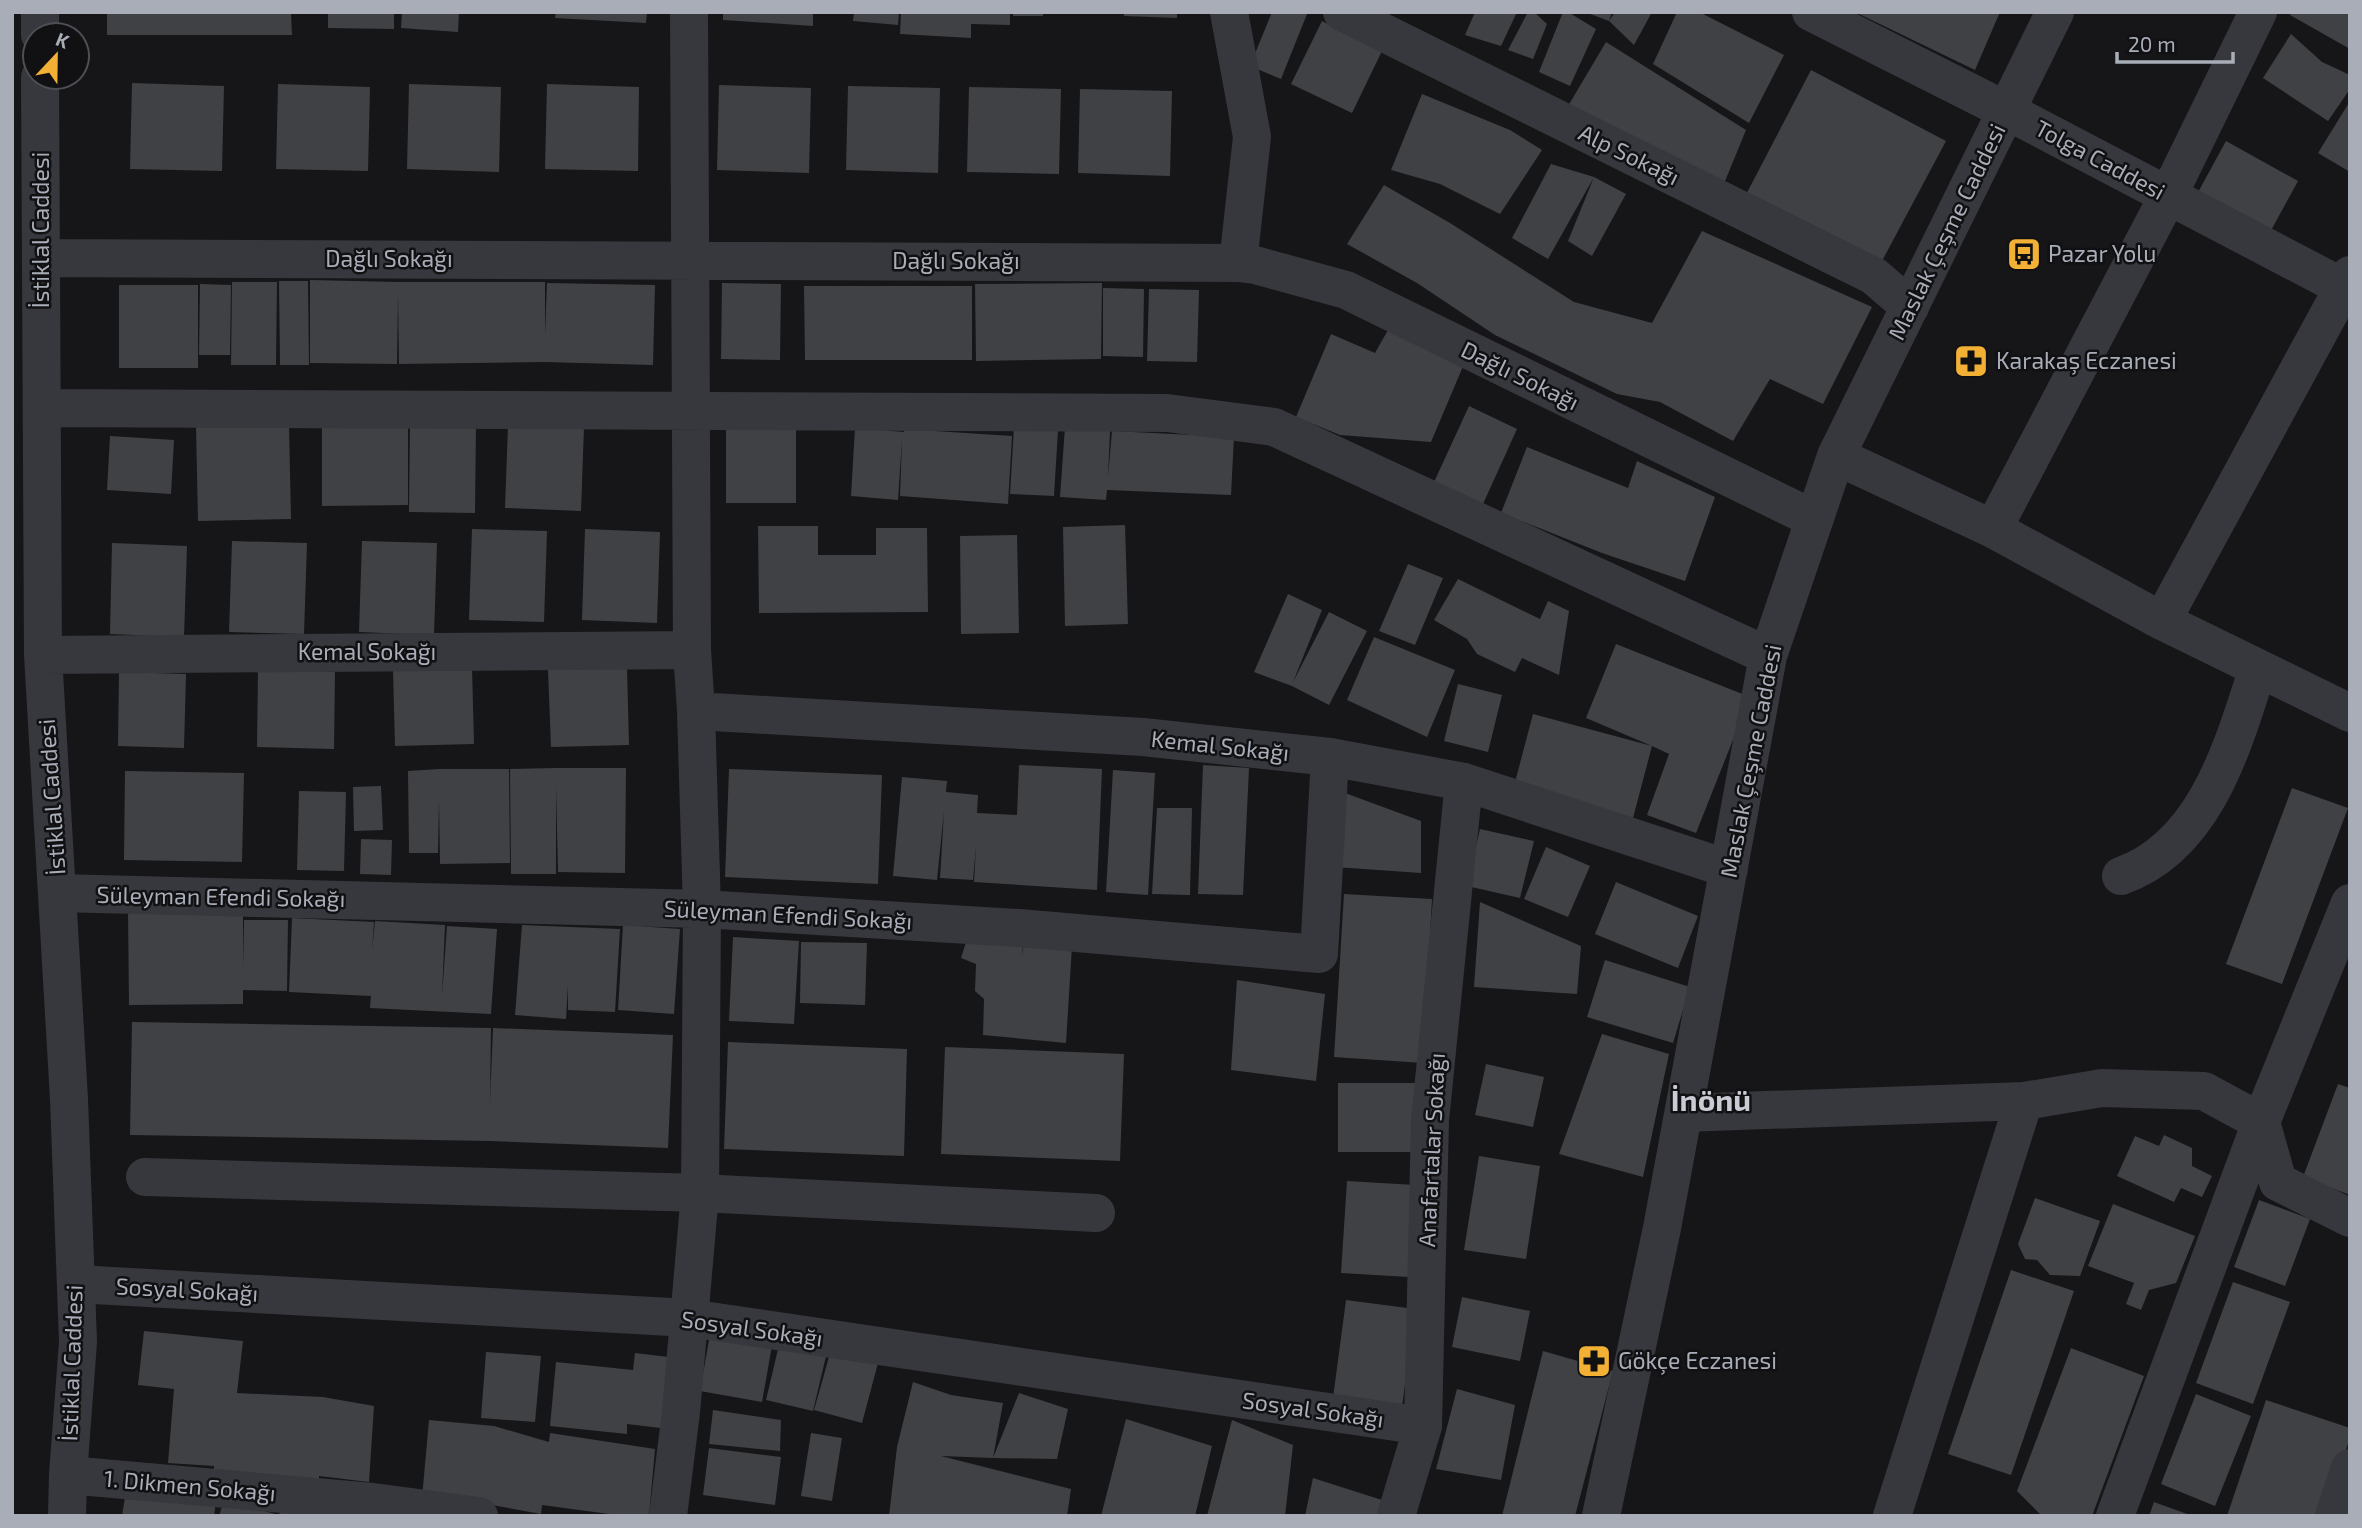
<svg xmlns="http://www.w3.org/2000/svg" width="2362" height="1528" font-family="'Exo 2',sans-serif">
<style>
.building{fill:#404145}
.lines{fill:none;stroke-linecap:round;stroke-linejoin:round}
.minor{stroke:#37383d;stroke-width:38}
.labels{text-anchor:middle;stroke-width:5;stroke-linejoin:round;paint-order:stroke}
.street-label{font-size:23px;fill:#a8adb8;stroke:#111113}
.poi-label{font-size:23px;fill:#a8adb8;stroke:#111113;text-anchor:start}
.district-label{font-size:30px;font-weight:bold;fill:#c9ccd4;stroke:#111113}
</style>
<rect width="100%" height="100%" fill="#161618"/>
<path class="building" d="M107 12H291L292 35H107Z
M328 12H394V29L328 28Z
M402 12H459L458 32 401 28Z
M556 12H647L646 23 555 18Z
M723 12H813V26L723 20Z
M854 12H899L898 25 853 21Z
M901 12H1010V25L971 24V38L900 34Z
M1013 12H1043V16H1013Z
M1124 12H1177V18L1124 16Z
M1272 12 1307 14 1281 79 1250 66Z
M1475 12H1517L1501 46 1465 35Z
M1528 12H1534L1547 24 1533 59 1508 50Z
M1563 12H1568L1596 29 1570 86 1539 72Z
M1585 12H1612L1609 21 1615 12H1652L1634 45 1609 21Z
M1677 12H1699L1784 55 1749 123 1653 64Z
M1855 12H2000L1975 70Z
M2292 12H2350V49L2290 15Z
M1322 21 1382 51 1352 113 1291 84Z
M2291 34 2322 62 2350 75V89L2328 121 2263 78Z
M1606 42 1746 130 1723 186 1568 106Z
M1811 70 1946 141 1874 276 1740 206Z
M132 83 224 86 222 171 130 169Z
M278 84 370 87 368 171 276 169Z
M409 84 501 87 499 172 407 169Z
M547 84 639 87 638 171 545 169Z
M719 85 811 88 809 173 717 170Z
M848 86 940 88 938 173 846 170Z
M969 87 1061 89 1059 174 967 172Z
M1080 89 1172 91 1170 176 1078 173Z
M1422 94 1510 130 1542 150 1500 214 1440 184 1391 170Z
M2350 101V172L2318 153Z
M2226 141 2298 181 2268 236 2196 196Z
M1551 164 1594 177 1626 194 1592 256 1568 241 1594 177 1548 259 1512 238Z
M1384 185 1450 223 1574 302 1652 323 1702 231 1872 307 1823 404 1770 379 1733 441 1660 402 1617 394 1495 335 1417 283 1347 244Z
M310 280 398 282H545V335L547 283 655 285 653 365 545 362 399 364 398 295 397 364 310 363Z
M279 281H308L309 365H280Z
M232 282H277L276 365H231Z
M722 283 781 284 780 360 721 359Z
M1102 283 1101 359 976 361 975 284Z
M200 284 231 285 230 355H199Z
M119 285H198V368H119Z
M804 286H972V360H805Z
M1103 288 1144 289 1143 357 1103 356Z
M1149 289 1199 290 1197 362 1147 361Z
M1388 330 1464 364 1431 442 1340 435 1296 417 1331 334 1375 353Z
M1469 406 1517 429 1478 515 1429 493Z
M410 422 476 423 475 513 409 512Z
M408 423V505L322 506V424Z
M289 425 291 519 198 521 196 426Z
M508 425 584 427 581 511 505 508Z
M726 427 796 428V503H726Z
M1014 427 1058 430 1054 496 1010 494Z
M1065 427 1110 431 1108 477 1112 431 1234 437 1231 495 1107 490 1106 500 1060 497Z
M855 428 904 432V429L1012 436 1008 504 900 496 902 439 898 500 851 496Z
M110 436 174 440 171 494 107 490Z
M1527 447 1628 488 1637 461 1715 497 1685 581 1602 553 1501 513Z
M1125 525 1128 624 1065 626 1063 527Z
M758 526H818V555H876V528H927L928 612 759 613Z
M472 529 547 531 544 622 469 620Z
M585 529 660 532 657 623 582 620Z
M1017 535 1019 633 961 634 960 536Z
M232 541 307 543 304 634 229 632Z
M362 541 437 543 434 635 359 632Z
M112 543 187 546 184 637 110 634Z
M1408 564 1443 578 1415 645 1379 631Z
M1458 579 1540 619 1548 601 1569 611 1559 675 1522 658 1515 672 1477 654 1467 639 1434 620Z
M1288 594 1322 610 1293 682 1329 612 1367 631 1329 705 1292 686 1254 672Z
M1374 637 1455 670 1427 737 1347 700Z
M1616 644 1750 697 1696 833 1647 815 1669 754 1652 746 1633 818 1514 786 1533 714 1652 746 1586 718Z
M472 667 474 744 395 746 393 669Z
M627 668 629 745 551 747 548 670Z
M258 670 335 672 334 749 257 747Z
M119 672 186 674 184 748 118 746Z
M1458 684 1502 695 1488 752 1444 741Z
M1019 765 1102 769 1097 890 974 882 976 846 973 880 940 878 944 811 937 880 893 876 902 777 947 781 946 792 978 795 977 813 1017 815Z
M1203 765 1249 768 1243 895 1198 894Z
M555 768H626L625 873 558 872 556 787V874H511L510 769Z
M439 769H509L510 863 440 864 439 801 438 853H409L408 771Z
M729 769 882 775 878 884 725 877Z
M1113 770 1155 773 1148 895 1106 892Z
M125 771 244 773 242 862 124 860Z
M381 786 383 830 354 831 353 787Z
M2292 788 2348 808 2282 984 2226 964Z
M299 791 346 792 344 871 297 870Z
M1345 793 1421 821V873L1335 867Z
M1157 808H1192L1190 895 1152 894Z
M1480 829 1534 841 1520 898 1467 886Z
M361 839 392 840 391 875 360 874Z
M1546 847 1590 866 1568 917 1524 899Z
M1616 882 1698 916 1678 968 1595 934Z
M1344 894 1432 899 1423 1063 1334 1057Z
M1480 902 1581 946 1577 994 1474 987Z
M243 911V968L244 920H288L287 991 243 990V1004L129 1005 128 912Z
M292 918 374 922 372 951 375 921 445 925 442 996 447 926 497 929 491 1014 370 1008 371 996 289 992Z
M522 925 620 929 615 1012 568 1010V986L566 1019 515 1015Z
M623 925 680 929 674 1014 618 1010Z
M733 937 799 941 794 1024 729 1021Z
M967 939 1023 945 1022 956 1024 944 1072 946 1066 1043 983 1035 984 999 975 991 976 964 961 958Z
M801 942 867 943 865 1005 800 1003Z
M1605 960 1690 987 1673 1043 1587 1017Z
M1237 980 1325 994 1316 1081 1231 1070Z
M132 1022 491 1028 490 1102 493 1028 673 1035 668 1148 490 1141 130 1135Z
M1602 1034 1669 1054 1643 1177 1559 1154Z
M728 1042 907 1049 904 1156 724 1149Z
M945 1047 1124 1054 1120 1161 941 1154Z
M1486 1064 1544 1077 1533 1127 1475 1115Z
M1338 1083H1421V1152H1338Z
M2338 1084 2350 1088V1195L2303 1177Z
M2164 1135 2192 1148V1166L2212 1176 2202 1197 2181 1188 2174 1202 2117 1176 2135 1136 2159 1146Z
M1479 1156 1540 1166 1526 1259 1464 1250Z
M1347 1181 1415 1185 1409 1277 1341 1273Z
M2035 1198 2100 1221 2080 1276 2050 1275 2037 1260 2025 1259 2018 1244Z
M2259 1200 2310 1219 2285 1286 2234 1267Z
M2113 1204 2195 1236 2176 1283 2149 1290 2141 1310 2126 1304 2134 1283 2088 1266Z
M2011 1270 2074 1291 2011 1475 1948 1454Z
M2233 1282 2290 1302 2253 1404 2196 1383Z
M1462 1297 1530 1311 1520 1361 1452 1347Z
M1346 1300 1415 1309 1402 1407 1333 1398Z
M711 1329 773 1340 762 1402 700 1391Z
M144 1331 243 1341 237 1393 323 1397 374 1406 369 1482 319 1476V1479L214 1474V1466L168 1463 174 1389 138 1385Z
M779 1345 826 1356 813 1411 766 1400Z
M2071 1348 2144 1376 2092 1516H2042L2017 1491Z
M831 1350 878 1363 862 1423 814 1410Z
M1543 1351 1613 1371 1575 1516H1502Z
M486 1352 541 1356 535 1422 481 1418Z
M635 1353 677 1358 669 1429 627 1424V1434L550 1426 556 1362 633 1370Z
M913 1382 951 1395 1003 1403 993 1458 941 1456 1071 1489 1067 1516H889L897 1447Z
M1457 1389 1515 1405 1501 1480 1436 1469Z
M1019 1393 1068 1409 1057 1459 993 1458Z
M2196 1394 2251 1416 2215 1506 2161 1484Z
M2266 1400 2350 1428V1438L2323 1516H2227Z
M713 1410 781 1420 780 1451 709 1444Z
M1126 1419 1212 1446 1195 1516H1101Z
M429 1420 494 1426 549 1442 550 1433 655 1449 649 1516H624L542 1505 541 1514 487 1504 422 1498Z
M1232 1420 1293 1445 1285 1516H1207Z
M811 1433 842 1438 832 1501 801 1496Z
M709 1448 781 1457 775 1505 703 1495Z
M1313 1478 1382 1500 1380 1516H1305Z
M126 1491 216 1502 214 1516H122Z
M224 1500 279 1515 281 1508 305 1516H219Z
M2154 1502 2190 1515V1516H2149Z"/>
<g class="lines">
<path class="minor" d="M40 12V35
M1229 12 1252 137 1238 263
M1342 12 1874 276 1910 307
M1811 12 2007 111 2350 291
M40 77 43 655 69 1099 78 1342 68 1475 67 1516
M41 258 1238 263 1255 265 1346 290 1814 519
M42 408 1167 413 1274 427 1768 656
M1836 456 1993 529 2162 621 2350 713
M1993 529 2168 196 2258 12
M2162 621 2350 275
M43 655 692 650
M696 711 1143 737 1330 757 1464 782 1729 869
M2121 876C2206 846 2233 745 2258 668
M58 893 702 909 1019 928 1319 954 1330 757
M1684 1113 2024 1101 2102 1088 2204 1091 2261 1122 2278 1182 2350 1218
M145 1177 700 1193 1096 1213
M76 1284 689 1318 1423 1426
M68 1475 373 1502 479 1516
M668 1516 681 1412 700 1193 702 909 696 711 692 650 689 12
M1396 1516 1423 1426 1430 1120 1464 782
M1601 1516 1662 1228 1768 656 1836 456 2055 12
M1892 1516 2024 1101
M2115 1516 2261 1122 2350 903
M2334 1516 2350 1468"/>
</g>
<defs>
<g id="bus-square" transform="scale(1.75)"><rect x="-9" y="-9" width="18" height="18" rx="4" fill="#f2b134" stroke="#111113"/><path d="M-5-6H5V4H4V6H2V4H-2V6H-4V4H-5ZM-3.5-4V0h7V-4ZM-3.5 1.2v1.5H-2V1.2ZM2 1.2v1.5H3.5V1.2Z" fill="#111"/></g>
<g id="pharmacy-square" transform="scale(1.75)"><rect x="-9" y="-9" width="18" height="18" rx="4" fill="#f2b134" stroke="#111113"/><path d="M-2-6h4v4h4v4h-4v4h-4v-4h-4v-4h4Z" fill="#111"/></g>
</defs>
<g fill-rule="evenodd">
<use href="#bus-square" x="2024" y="254"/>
<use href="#pharmacy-square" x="1971" y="361"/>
<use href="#pharmacy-square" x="1594" y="1361"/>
</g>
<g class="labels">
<g class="street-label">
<text transform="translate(1629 155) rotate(26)" y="8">Alp Sokağı</text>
<text transform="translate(2100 160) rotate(28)" y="8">Tolga Caddesi</text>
<text transform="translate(41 230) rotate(-90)" y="8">İstiklal Caddesi</text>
<text transform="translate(1947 232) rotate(-64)" y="8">Maslak Çeşme Caddesi</text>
<text x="389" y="267">Dağlı Sokağı</text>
<text x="956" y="269">Dağlı Sokağı</text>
<text transform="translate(1520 376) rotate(26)" y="8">Dağlı Sokağı</text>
<text x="367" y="660">Kemal Sokağı</text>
<text transform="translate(1220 746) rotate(6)" y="8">Kemal Sokağı</text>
<text transform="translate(1751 761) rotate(-79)" y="8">Maslak Çeşme Caddesi</text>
<text transform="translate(52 797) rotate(-94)" y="8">İstiklal Caddesi</text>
<text transform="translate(221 897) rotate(1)" y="8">Süleyman Efendi Sokağı</text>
<text transform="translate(788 915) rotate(3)" y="8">Süleyman Efendi Sokağı</text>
<text transform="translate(1432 1150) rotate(-87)" y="8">Anafartalar Sokağı</text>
<text transform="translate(187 1290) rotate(3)" y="8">Sosyal Sokağı</text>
<text transform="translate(752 1329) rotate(8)" y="8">Sosyal Sokağı</text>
<text transform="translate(72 1363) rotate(-88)" y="8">İstiklal Caddesi</text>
<text transform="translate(1313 1410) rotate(8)" y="8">Sosyal Sokağı</text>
<text transform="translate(190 1486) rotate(5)" y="8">1. Dikmen Sokağı</text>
</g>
<g class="poi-label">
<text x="2048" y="262">Pazar Yolu</text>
<text x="1996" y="369">Karakaş Eczanesi</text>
<text x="1618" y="1369">Gökçe Eczanesi</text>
</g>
<g class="district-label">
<text x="1711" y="1111">İnönü</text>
</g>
</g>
<rect width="2362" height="1528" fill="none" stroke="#a8adb8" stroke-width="28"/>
<g transform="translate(56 56) rotate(22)"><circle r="33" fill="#111113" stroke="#4d4f55" stroke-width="2"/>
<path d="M0-5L12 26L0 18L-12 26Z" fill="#f2b134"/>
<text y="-10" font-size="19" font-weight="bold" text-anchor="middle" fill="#a8adb8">K</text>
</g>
<path d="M2117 52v10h116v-10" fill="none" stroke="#a8adb8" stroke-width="3.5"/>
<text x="2128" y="52" font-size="21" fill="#a8adb8" stroke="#111113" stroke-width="5" paint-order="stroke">20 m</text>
</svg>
